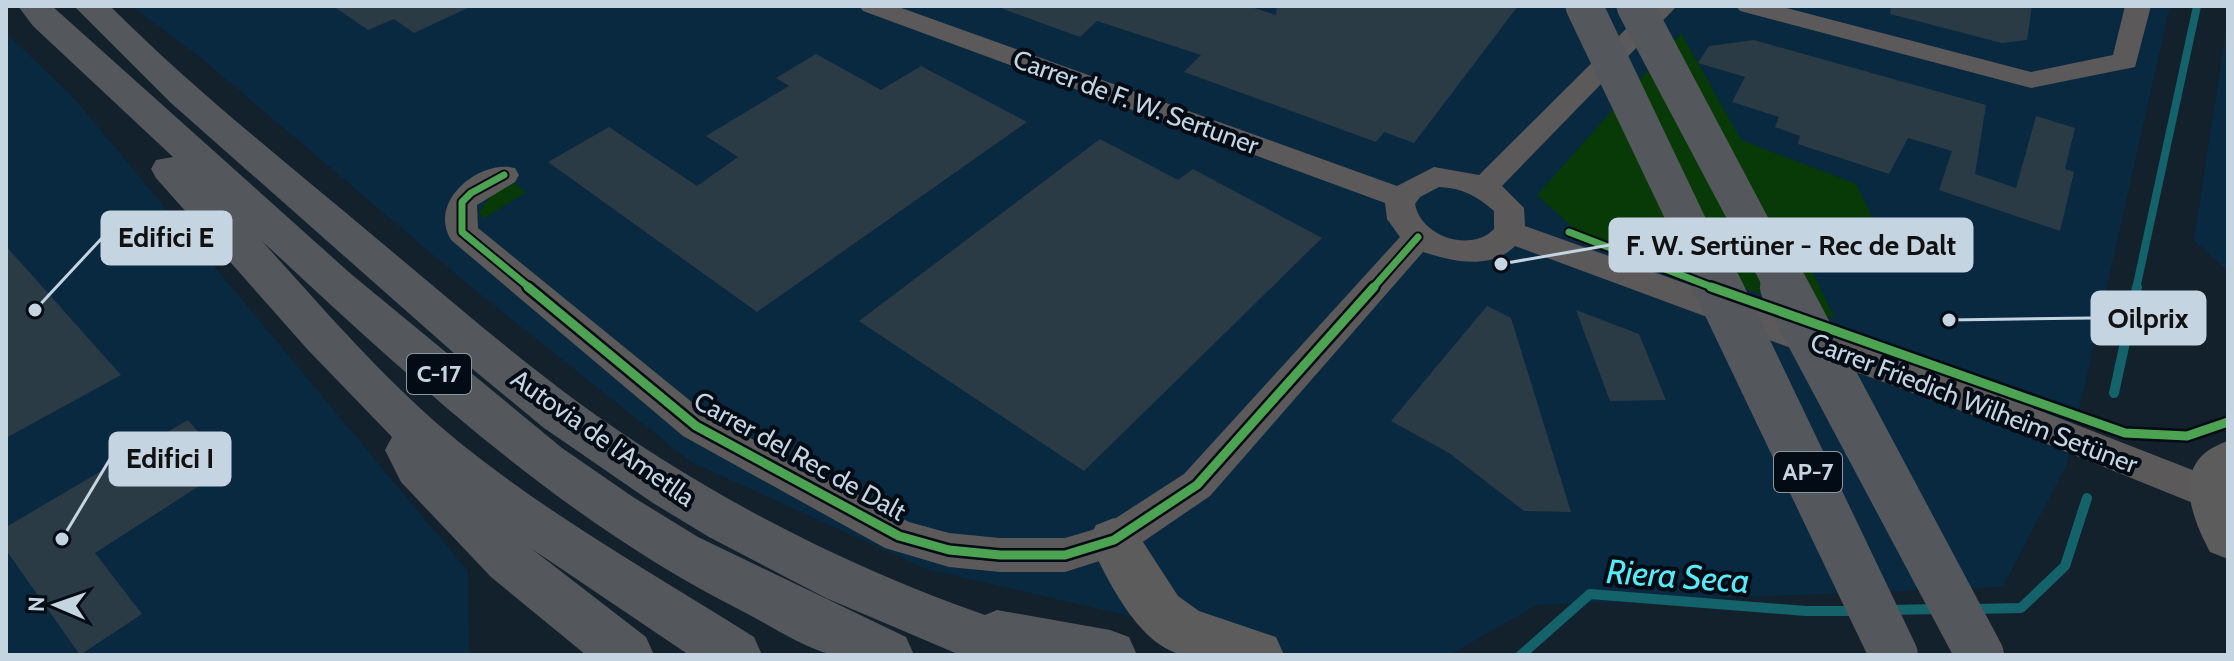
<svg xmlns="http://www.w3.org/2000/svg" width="2234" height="661" font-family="Cabin,sans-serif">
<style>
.built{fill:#08293f}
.green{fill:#073a06}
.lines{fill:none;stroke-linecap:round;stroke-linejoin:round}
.stream-far1{stroke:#14636b;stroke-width:8}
.stream{stroke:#14636b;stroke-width:10}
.building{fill:#2b3b46}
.street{fill:#5b5959;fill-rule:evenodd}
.secondary{fill:#5d5c5c;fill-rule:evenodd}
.highway{fill:#54575b;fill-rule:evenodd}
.highway-bridge-far1{stroke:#54575b;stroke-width:37}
.highway-bridge{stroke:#54575b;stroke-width:48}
.cycleway-far1-casing{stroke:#030c14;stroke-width:11}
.cycleway-casing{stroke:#030c14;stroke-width:14}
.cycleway-far1{stroke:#4ca352;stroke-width:7}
.cycleway{stroke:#4ca352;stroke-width:9}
.labels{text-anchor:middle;stroke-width:8;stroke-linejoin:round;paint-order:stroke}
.shield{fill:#030c14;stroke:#8b98a4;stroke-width:2}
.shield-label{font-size:24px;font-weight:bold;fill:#c5d4e1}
.street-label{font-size:26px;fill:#c5d4e1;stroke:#030c14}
.near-water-label{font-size:34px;font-style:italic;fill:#55ebf8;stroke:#030c14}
.leader{fill:none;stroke:#c5d4e1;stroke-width:3}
.callout-dot{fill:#c5d4e1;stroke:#030c14;stroke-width:3}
.callout{fill:#c5d4e1;stroke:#c5d4e1;stroke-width:3}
.callout-label{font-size:28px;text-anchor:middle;font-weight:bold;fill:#111}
</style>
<rect width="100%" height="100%" fill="#12212c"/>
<path class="built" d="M132 6H2170L2067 464 2003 587 1537 605 1450 655H1298L926 569 691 462 466 283 201 58Z
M2228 18V272L2194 240Z
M6 33 74 98 468 571 469 655H6Z"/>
<path class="green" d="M1681 33 1741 140 1856 184 1896 266 1794 233 1835 319 1577 231 1537 195Z
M513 182 526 192 483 219 479 212 492 194Z"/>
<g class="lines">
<path class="stream-far1" d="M2136 289 2197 6"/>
<path class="stream" d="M2114 393 2137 287
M1973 609 2021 608 2065 566 2087 498
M1889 610 1939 609
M1521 655 1590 594 1806 611H1859"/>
</g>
<path class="building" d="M333 6H472L414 33 394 19 368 30Z
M1003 6H1248L1276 15 1277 6H1518L1414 143 1384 132 1376 142 1184 72 1201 55 1097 21 1080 37 1003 9Z
M1891 6H2032L2027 40 2002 43 1890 14Z
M1754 40 1986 105 1975 174 2016 188 2036 116 2075 128 2065 169 2074 172 2060 231 1939 190 1952 151 1908 138 1889 174 1798 144 1800 136 1775 127 1779 117 1732 102 1745 77 1698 63 1709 46Z
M816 54 881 90 921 66 1027 122 757 312 548 162 609 127 697 186 738 157 706 136 789 86 776 78Z
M1100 139 1178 180 1193 169 1322 238 1084 471 859 321Z
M6 246 121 375 6 438Z
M1487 306 1511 318 1571 512 1524 511 1449 453 1391 421Z
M1576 310 1639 334 1666 400 1610 401Z
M188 420 218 455 219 465 210 479 95 553 142 614 80 655 6 550V527Z"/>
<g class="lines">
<path class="street" d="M859 6H896L1397 186 1434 167 1479 175 1649 6H1677L1502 186 1524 208 1525 226 2031 407 2226 483 2228 488 2226 505 2212 510 2198 505 2005 427 1515 246C1490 271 1452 261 1423 252L1210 496 1128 552 1065 572H1000L949 567 885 548 683 436 451 240C427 201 480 159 515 168L519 175 515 182 477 205 478 228 709 416 909 522 949 533 1000 538H1065L1102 527 1184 474 1400 237 1387 219 1385 203 863 11ZM1439 187C1462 188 1477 196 1494 211V229C1471 253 1421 237 1415 204L1420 197Z
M1736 6H1779L2031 72 2113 55 2125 6H2151L2135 67 2031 88 1740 11Z"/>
<path class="secondary" d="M2228 441V559L2210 552C2189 512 2170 460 2228 441Z
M1114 518 1132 525 1178 596 1199 611 1276 637 1284 655C1252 655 1216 660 1185 655 1139 648 1107 578 1088 540L1096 525Z"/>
<path class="highway" d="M18 6H52L351 274 562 448 633 497 698 537 906 637 914 655C893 655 848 660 829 654 800 646 770 625 742 611 560 519 410 379 262 241 321 306 380 375 447 432 541 511 651 572 754 637L762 655H689L532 549 646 637 654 655H586L491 577 401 482 385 450 392 437 308 350 156 178 151 169 156 160 173 157 33 26Z
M74 6H110C190 86 278 156 364 228 434 286 502 346 575 400 699 491 840 564 985 615L997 610 1110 630 1129 637 1137 655H960L826 598 709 537 653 503 544 428 464 362 171 103Z"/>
<path class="highway-bridge-far1" d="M1584 6 1719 289
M1635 6 1785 289"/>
<path class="highway-bridge" d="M1718 287 1894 655
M1784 287 1980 655"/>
<g class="cycleway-far1-casing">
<path id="cycleway-far1" d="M504 175 471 193 462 202V232L531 289
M1569 232 1717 289
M1372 289 1418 237"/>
</g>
<g class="cycleway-casing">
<path id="cycleway" d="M528 287 696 426 899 536 949 550 1000 555H1065L1114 540 1197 485 1374 287
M1711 287 2125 433 2187 436 2228 422"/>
</g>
<use href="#cycleway-far1" class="cycleway-far1"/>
<use href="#cycleway" class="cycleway"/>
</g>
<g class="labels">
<g class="shield">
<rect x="407" y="354" width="64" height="40" rx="6"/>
<rect x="1774" y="452" width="68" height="40" rx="6"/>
</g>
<g class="shield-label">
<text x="439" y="382">C-17</text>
<text x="1808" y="480">AP-7</text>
</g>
<g class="street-label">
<text transform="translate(1136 102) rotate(20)" y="9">Carrer de F. W. Sertuner</text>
<text transform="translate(1974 403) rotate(21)" y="9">Carrer Friedich Wilheim Setüner</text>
<text transform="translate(603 438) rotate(35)" y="9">Autovia de l'Ametlla</text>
<text transform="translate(800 456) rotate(29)" y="9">Carrer del Rec de Dalt</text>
</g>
<g class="near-water-label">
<text transform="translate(1678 576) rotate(4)" y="12">Riera Seca</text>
</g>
</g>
<path class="leader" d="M35 310L102 238M1501 264L1610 245M1949 320L2092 318M62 539L110 459"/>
<g class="callout-dot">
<circle cx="35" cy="310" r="8"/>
<circle cx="1501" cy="264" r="8"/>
<circle cx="1949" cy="320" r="8"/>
<circle cx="62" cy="539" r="8"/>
</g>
<g class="callout">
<rect x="102" y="212" width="129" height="52" rx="8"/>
<rect x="1610" y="219" width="362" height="52" rx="8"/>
<rect x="2092" y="292" width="113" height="52" rx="8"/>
<rect x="110" y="433" width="120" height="52" rx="8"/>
</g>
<g class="callout-label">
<text x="166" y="247">Edifici E</text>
<text x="1791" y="255">F. W. Sertüner - Rec de Dalt</text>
<text x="2148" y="328">Oilprix</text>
<text x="170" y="468">Edifici I</text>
</g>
<rect width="2234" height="661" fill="none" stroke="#c5d4e1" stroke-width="16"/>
<g transform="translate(56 605) rotate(272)" stroke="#030c14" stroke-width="6" paint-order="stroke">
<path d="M0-6L14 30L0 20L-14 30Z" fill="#c5d4e1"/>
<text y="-12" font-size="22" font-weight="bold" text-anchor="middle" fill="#c5d4e1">N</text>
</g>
</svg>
